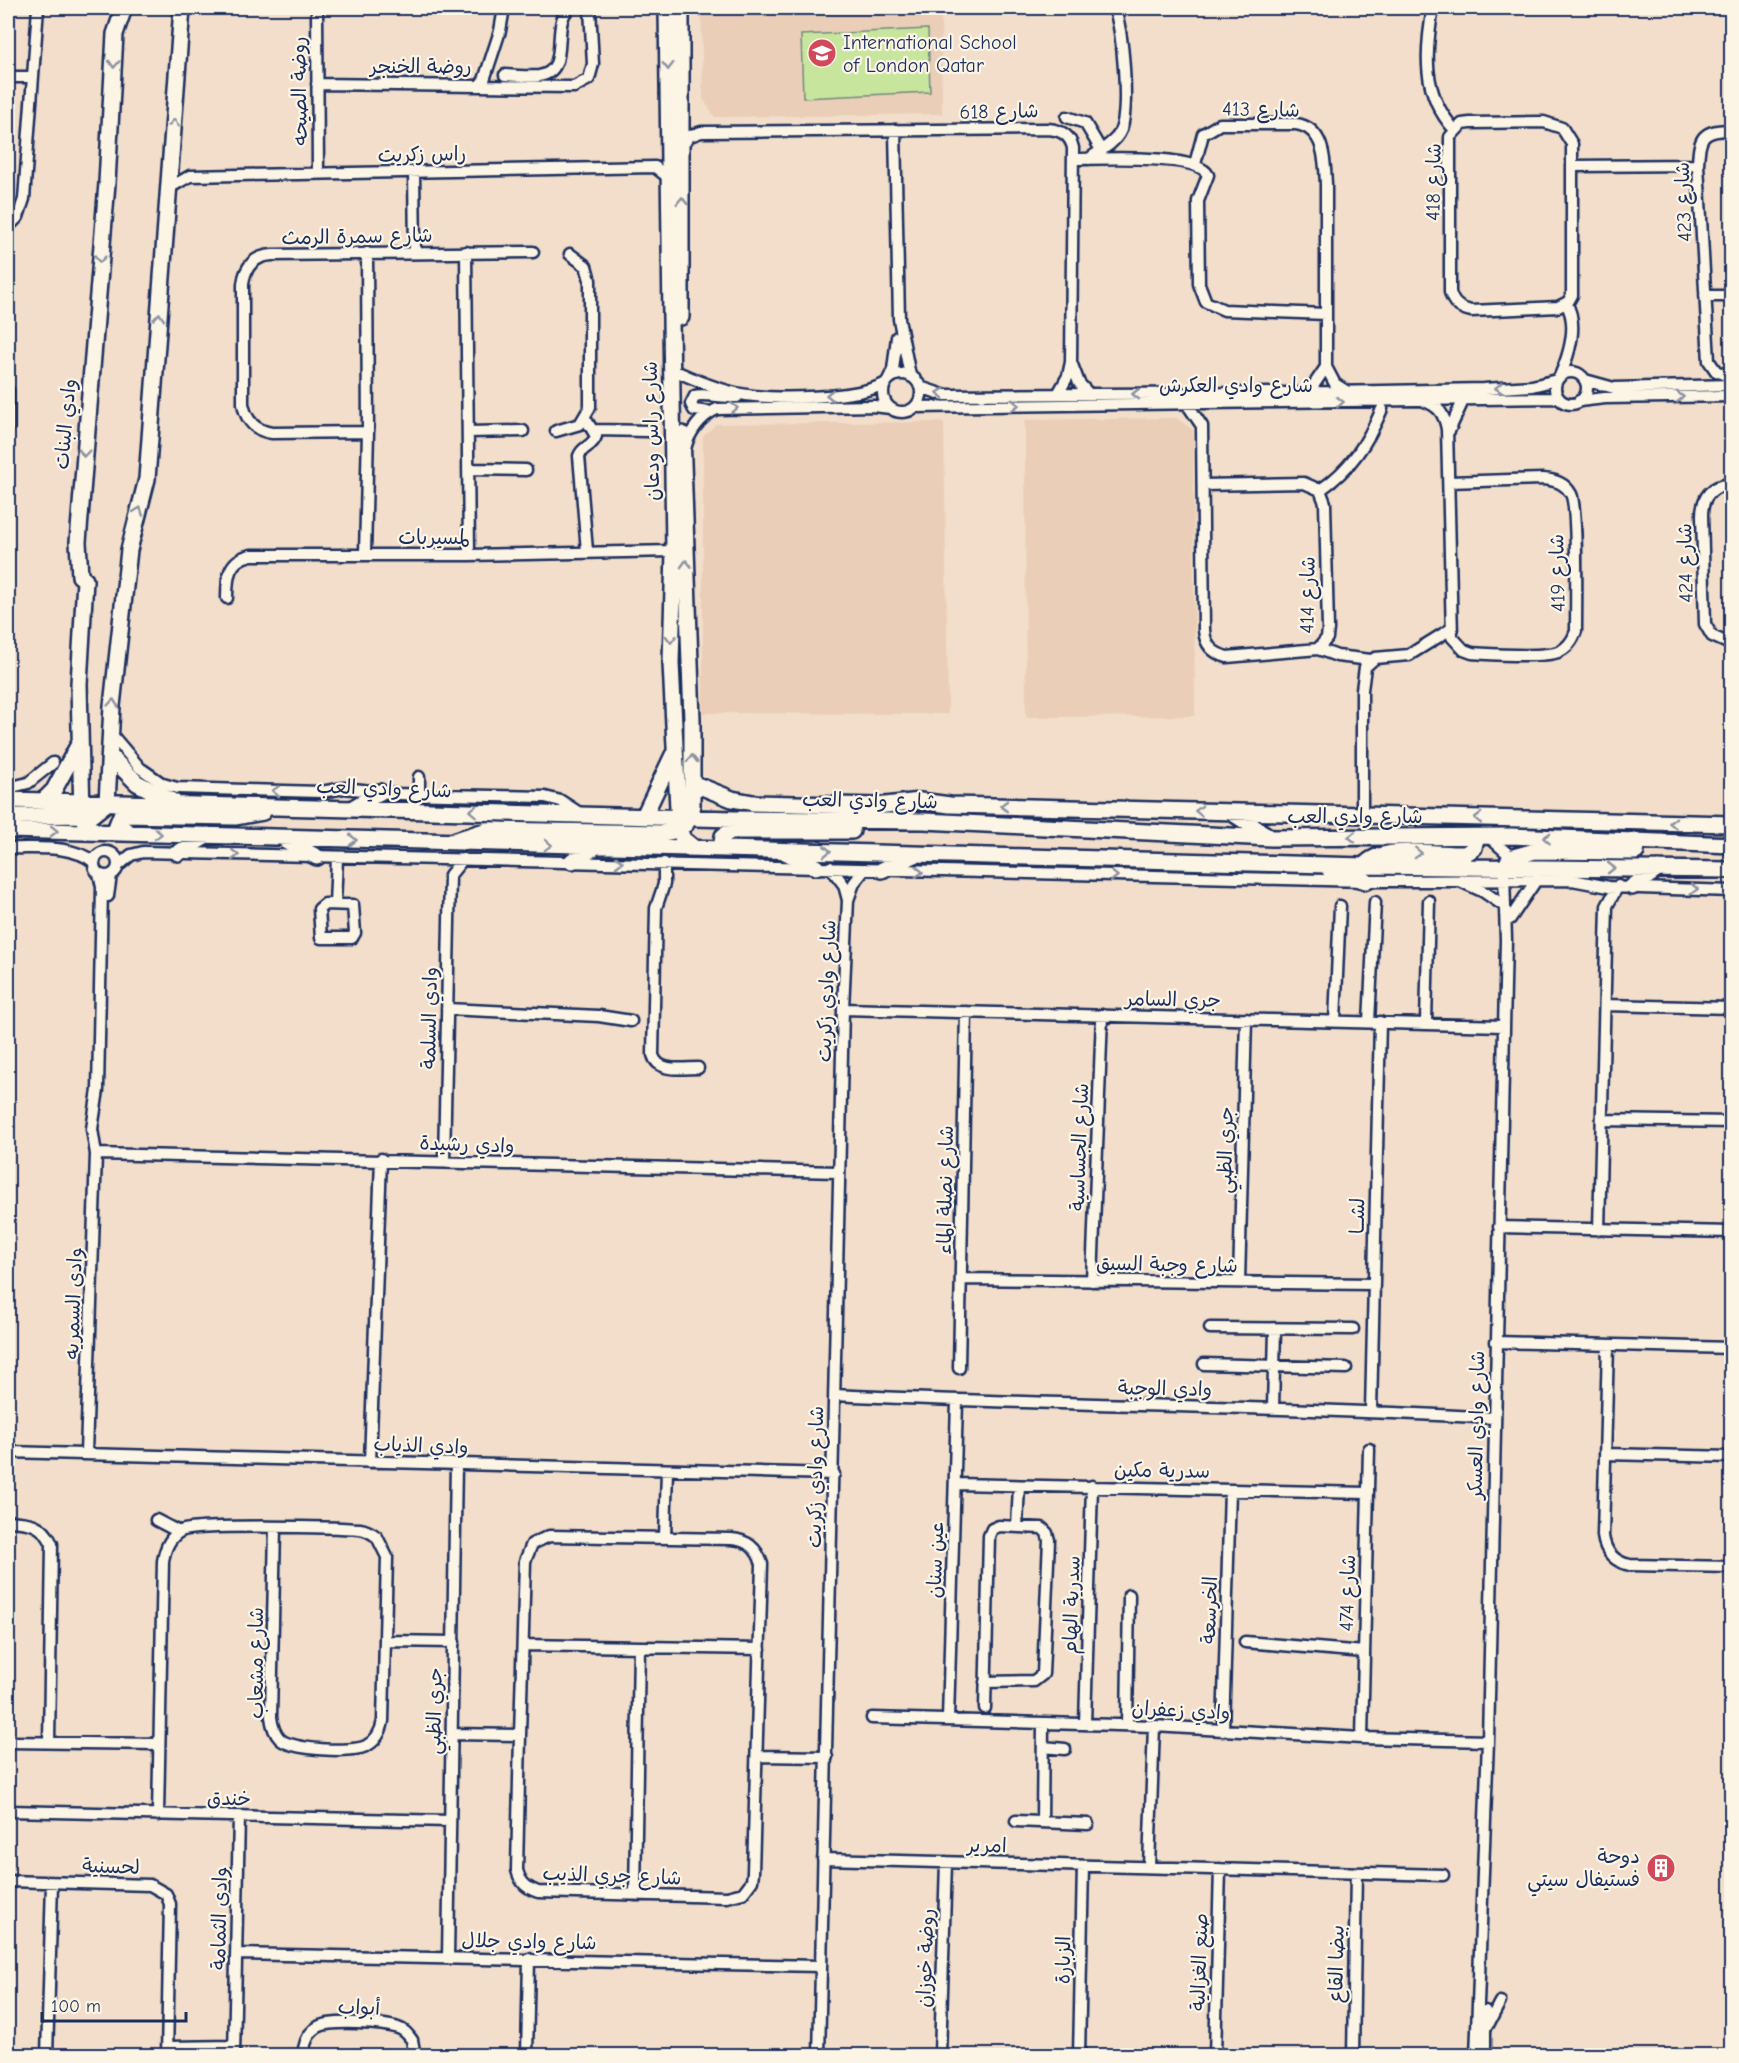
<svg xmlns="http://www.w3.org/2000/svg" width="1739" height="2063" font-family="'Comic Neue','Playpen Sans Arabic',sans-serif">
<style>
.built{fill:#eaceb7}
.green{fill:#c7e59d;stroke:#718a7e;stroke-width:1.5}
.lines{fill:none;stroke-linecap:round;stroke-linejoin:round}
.street-casing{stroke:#1b2f5e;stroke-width:15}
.secondary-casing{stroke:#1b2f5e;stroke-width:20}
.street{stroke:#fcf5e5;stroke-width:10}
.secondary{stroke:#fcf5e5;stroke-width:15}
.oneway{stroke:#8c92a2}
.labels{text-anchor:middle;stroke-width:4.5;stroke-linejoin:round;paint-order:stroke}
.poi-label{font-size:20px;fill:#1b2f5e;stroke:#fcf5e5;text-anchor:start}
.street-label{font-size:20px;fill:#1b2f5e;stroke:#fcf5e5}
</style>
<rect width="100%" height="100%" fill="#f2deca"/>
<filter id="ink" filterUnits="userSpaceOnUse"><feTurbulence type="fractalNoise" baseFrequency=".0167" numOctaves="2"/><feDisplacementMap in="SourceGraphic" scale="12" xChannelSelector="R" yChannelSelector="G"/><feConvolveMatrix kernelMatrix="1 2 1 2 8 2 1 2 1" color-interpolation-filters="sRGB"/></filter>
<g filter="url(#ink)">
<path class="built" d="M701 8H941L942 114 715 117 703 99Z
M1176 418 1193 430 1195 716 1026 717 1025 420Z
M944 422 948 714 703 713V437L716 424Z"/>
<path class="green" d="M928 29 930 92 803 98 801 35Z"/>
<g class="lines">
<g class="street-casing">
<path id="street" d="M317 8 318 174
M1433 8C1425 52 1422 94 1454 129
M505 75C516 76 528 77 539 76 572 71 550 26 569 8
M8 77H33
M317 84 479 86 484 80 500 31 504 8
M479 86 574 87 589 79 593 64 590 8
M1067 117 1085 123 1101 150
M1544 122 1562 128 1572 144V295L1568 302 1558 307 1471 311C1459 308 1453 304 1450 292V137L1462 124 1470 123Z
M895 130 899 319 910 376
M1732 130C1702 130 1699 137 1698 165L1709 361 1716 371 1732 378
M683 144 690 136 701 132 1048 129C1061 130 1070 135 1073 148L1071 362 1068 376 1058 394
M1073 159C1098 159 1198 153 1208 175L1198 201 1199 284 1206 302 1224 310 1326 314
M1089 159C1099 151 1115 143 1120 132 1130 111 1123 29 1114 8
M1195 164 1203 134 1220 124H1296C1325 128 1325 162 1326 185V367L1335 384 1346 391
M1573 166 1698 165
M414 172 415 253
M169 188 190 176 655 167 669 178
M8 227 18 217 24 199 38 8
M466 252 469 555
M1705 296H1732
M1071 362 1079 383 1089 394
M1555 388a16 16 0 1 1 32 0a16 16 0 1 1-32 0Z
M680 373C700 382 720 390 741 394 773 400 858 399 886 383
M883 393a19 19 0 1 1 38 0a19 19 0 1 1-38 0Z
M1560 376C1569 355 1579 324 1566 303
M888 380 893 370 897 337
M1585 380 1614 388 1732 385
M920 387 944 395 1281 393 1484 389 1532 386 1557 380
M8 390V428
M1309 392 1326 367
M1424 401C1439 406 1444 414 1447 429L1452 637 1464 650 1472 653C1490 654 1542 658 1558 652 1568 648 1573 640 1576 631 1576 610 1578 507 1571 494 1565 483 1555 480 1543 479L1449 482
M1579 401 1605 398 1732 396
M1187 404 1202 426 1204 630C1205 645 1212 653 1227 657L1318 649 1327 638 1328 629 1325 503 1320 490 1304 483 1203 485
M915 407 1558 398
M710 412 694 410 691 404 695 396C701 393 725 398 737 397
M585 418 596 436C593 447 582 446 579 456L587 551
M594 430 649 431
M556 431 580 424 590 407V280L586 266 570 254
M1449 431 1463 401
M368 432 272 433C255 431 246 420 243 404V284C245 266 255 256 272 255L533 252
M468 432 523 431
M685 449C689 432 701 416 717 409L874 406 890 408
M468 469 526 470
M1732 484C1712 485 1702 496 1702 515L1705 624 1712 636 1732 645
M1320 490C1350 470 1368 442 1382 409
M365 554 368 432 367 253
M227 598C227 577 228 560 251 555H469L674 551
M1318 649 1337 656 1371 660
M112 735 140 768 163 784 177 788 321 792 344 788 399 794 545 797 561 801 581 814
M8 788 28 783 53 763
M419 794V777
M1362 815V690L1365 667 1375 658 1409 655 1451 629
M1489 837 1507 853 1511 866
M8 848C36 849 71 844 94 862
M94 864a12 12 0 1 1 24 0a12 12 0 1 1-24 0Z
M664 863V884L656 908 653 1055C658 1073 682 1068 698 1068
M118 866 131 855 143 852 1366 881 1572 880 1609 887 1732 891
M830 867 844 885 848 900
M1462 882 1484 892 1503 905
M108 896 111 875
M325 904 353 905 355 933 352 938H321L319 909Z
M335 904 337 858
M1510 919 1537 879
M1605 1005 1732 1008
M447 1009 599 1016 631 1021
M843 1009 1503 1026
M1335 1021 1340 906
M1369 1022 1375 902
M1426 1023 1429 901
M1602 1120 1732 1122
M96 1154 838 1172
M444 1161 450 875 463 859
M1499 1227 1732 1232
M1599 1230 1607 906 1618 886
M961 1279 1374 1284
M1092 1281 1102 1015
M1239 1282 1246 1019
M1210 1328 1353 1329
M1496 1342 1732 1348
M1608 1345 1603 1536C1605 1552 1615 1562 1630 1565L1732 1567
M1204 1364 1346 1368
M959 1368 966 1012
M835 1395C1055 1406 1275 1405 1494 1418
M1273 1408 1275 1330
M1371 1411 1380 1022
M8 1452 834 1474
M86 1453 96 1154 92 1129 98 1090 102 887 99 874
M1605 1454 1732 1457
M370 1462 381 1159
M955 1484 1368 1493
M156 1520 179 1532
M8 1521C28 1522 43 1523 52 1544L49 1742
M1017 1527 1019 1486
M665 1538 667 1470
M385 1641 454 1642
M1245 1642 1364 1652
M523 1645 760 1649
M985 1708 989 1536 992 1529 999 1526 1042 1528 1047 1533 1049 1540 1043 1674 1034 1681 985 1682
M872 1718 1154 1726 1362 1738 1488 1741
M948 1720 957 1401
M1085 1724 1092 1486
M1127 1725 1129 1595
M1223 1731 1230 1490
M452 1734 520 1735 517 1870C520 1882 526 1888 538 1892L727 1897 743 1893 752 1881 753 1872 762 1564C757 1548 748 1540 731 1539L549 1536 532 1544 525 1561 520 1735
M1362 1738 1369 1449
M8 1742 159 1744
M1043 1747 1065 1749
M758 1756 827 1757
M8 1811 450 1821
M158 1815 163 1561C165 1549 169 1537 181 1531 195 1524 338 1527 360 1529 367 1530 372 1533 377 1537L387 1557 383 1721C381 1732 376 1741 366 1746 351 1753 291 1750 280 1739 274 1733 272 1725 271 1717L275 1528
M1016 1821 1088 1824
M1042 1822 1043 1723
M823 1859 1443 1875
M1149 1867 1154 1726
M8 1881 150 1885 166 1894 170 1904 167 2056
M635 1895 639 1647
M236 1954 821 1966
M448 1958 456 1464
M1485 2011V2056
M1488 2025 1500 2002
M168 2047 234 2046
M47 2056 52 1883
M234 2056 239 1816
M303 2056C304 2044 307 2033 318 2027 330 2020 384 2023 398 2028 405 2030 408 2035 412 2040L415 2056
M527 2056 529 1959
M819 2056 843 1009 848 900 854 883 865 869
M940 2056 946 1862
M1079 2056 1083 1866
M1215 2056 1220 1869
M1353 2056 1356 1873
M1476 2056 1488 1741 1506 940 1504 874"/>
</g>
<g class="secondary-casing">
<path id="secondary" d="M667 8 674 551 671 663 679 829 683 839 693 847
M681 317V8
M682 434 692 720V817
M111 757 137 783 174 802
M692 783 732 799 753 803 877 806 920 801 950 805 1732 824
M8 800 734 819 924 821 1271 838 1511 836 1732 845
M43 801 54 790 79 744
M107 803 112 706 129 550 147 479 182 8
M353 808 380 792
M1231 812 1271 838
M8 816 92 815 107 803
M644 816 673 755
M8 830 1364 866 1732 870
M99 832 87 827 82 816 79 684 85 580 80 576 78 542 107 183 115 34 124 8
M130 833 117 825 121 815 235 817 263 812
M456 840 488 830 662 833 673 831 686 824
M287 842 317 857
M721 849 723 836 731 831H852
M785 852 816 867
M178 853 208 835
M572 861 595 847
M1364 866C1381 844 1438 855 1465 854L1474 848 1476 837
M1504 868 1510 858 1535 851 1636 852
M1329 869 1366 881
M882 870 915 855
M1632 887 1658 869"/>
</g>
<use href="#street" class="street"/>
<use href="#secondary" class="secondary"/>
</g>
<defs><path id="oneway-chevron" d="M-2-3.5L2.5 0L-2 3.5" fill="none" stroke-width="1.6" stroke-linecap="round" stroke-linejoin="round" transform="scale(1.5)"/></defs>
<g class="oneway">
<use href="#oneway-chevron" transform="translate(114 64) rotate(93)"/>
<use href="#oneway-chevron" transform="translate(668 66) rotate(89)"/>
<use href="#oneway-chevron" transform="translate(174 123) rotate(-86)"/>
<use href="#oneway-chevron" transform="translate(682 201) rotate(-89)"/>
<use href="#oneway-chevron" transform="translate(100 259) rotate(95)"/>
<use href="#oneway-chevron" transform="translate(159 317) rotate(-86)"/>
<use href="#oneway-chevron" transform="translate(1499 388) rotate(177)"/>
<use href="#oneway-chevron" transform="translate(941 393) rotate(-172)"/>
<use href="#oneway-chevron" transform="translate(1136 394) rotate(180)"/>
<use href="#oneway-chevron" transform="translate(830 395) rotate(179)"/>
<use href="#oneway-chevron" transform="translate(1680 397) rotate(-1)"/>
<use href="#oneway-chevron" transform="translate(1340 402) rotate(-2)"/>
<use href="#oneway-chevron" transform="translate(1015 405)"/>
<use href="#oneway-chevron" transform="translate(734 408) rotate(-2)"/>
<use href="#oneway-chevron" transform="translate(84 453) rotate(95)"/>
<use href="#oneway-chevron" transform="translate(139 511) rotate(-70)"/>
<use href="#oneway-chevron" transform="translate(686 564) rotate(-92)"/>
<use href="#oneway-chevron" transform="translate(671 639) rotate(91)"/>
<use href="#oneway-chevron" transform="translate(113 703) rotate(-85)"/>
<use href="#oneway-chevron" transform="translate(692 759) rotate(-90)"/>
<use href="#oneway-chevron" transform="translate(276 791) rotate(-178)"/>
<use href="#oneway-chevron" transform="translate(1004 806) rotate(-179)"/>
<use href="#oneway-chevron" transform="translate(473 811) rotate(-178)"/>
<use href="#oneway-chevron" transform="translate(1199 811) rotate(-178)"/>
<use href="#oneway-chevron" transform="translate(1478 818) rotate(-179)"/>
<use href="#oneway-chevron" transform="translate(1673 823) rotate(-179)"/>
<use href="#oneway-chevron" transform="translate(54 831) rotate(1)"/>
<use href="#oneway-chevron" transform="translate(158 834) rotate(2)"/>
<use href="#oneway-chevron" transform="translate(1352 837) rotate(180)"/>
<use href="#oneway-chevron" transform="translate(1547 838) rotate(-177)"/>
<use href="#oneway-chevron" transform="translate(353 840) rotate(1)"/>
<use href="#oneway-chevron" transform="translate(548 845) rotate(2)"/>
<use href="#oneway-chevron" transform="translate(827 851) rotate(1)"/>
<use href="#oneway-chevron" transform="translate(1418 853) rotate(2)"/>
<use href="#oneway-chevron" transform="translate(235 855) rotate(1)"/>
<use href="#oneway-chevron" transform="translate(619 862) rotate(1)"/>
<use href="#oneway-chevron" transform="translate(1611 868)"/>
<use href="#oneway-chevron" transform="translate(919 872) rotate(3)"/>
<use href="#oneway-chevron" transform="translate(1114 876) rotate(1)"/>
<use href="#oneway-chevron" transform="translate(1694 889) rotate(2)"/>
</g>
</g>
<defs>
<g id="school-disc" transform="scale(1.5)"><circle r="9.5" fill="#d1495b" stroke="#fcf5e5"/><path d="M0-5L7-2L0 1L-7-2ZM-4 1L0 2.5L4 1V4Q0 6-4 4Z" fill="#fff"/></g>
<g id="building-disc" transform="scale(1.5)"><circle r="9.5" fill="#d1495b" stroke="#fcf5e5"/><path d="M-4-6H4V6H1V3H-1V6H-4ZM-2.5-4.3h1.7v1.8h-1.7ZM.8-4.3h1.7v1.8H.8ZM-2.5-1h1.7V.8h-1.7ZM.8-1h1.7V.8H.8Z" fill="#fff"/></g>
</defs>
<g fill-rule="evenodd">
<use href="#school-disc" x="822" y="53"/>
<use href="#building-disc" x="1661" y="1868"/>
</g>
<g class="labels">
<g class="poi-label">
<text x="843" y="49">International School<tspan x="843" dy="23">of London Qatar</tspan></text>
<text x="1640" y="1863" text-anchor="end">دوحة<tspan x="1640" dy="23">فستيفال سيتي</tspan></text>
</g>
<g class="street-label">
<text x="421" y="73">روضة الخنجر</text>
<text transform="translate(299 91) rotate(-91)" y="7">روضة الصيحه</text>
<text transform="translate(1261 109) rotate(1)" y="7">شارع 413</text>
<text transform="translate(999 111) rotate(-1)" y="7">شارع 618</text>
<text transform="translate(422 154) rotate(-1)" y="7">راس زكريت</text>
<text transform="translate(1433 182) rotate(-89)" y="7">شارع 418</text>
<text transform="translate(1683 202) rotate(-92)" y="7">شارع 423</text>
<text transform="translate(357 236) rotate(-1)" y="7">شارع سمرة الرمث</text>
<text x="1236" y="392">شارع وادي العكرش</text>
<text transform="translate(65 424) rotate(-85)" y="7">وادي البنات</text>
<text transform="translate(651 431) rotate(-91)" y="7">شارع راس ودعان</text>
<text x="434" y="544">لمسيربات</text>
<text transform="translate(1685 563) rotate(-91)" y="7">شارع 424</text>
<text transform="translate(1557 573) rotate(-91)" y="7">شارع 419</text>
<text transform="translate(1307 595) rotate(-89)" y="7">شارع 414</text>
<text transform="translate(384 788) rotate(2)" y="7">شارع وادي العب</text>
<text transform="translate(870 800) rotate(1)" y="7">شارع وادي العب</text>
<text x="1355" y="823">شارع وادي العب</text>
<text transform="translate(826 991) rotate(-88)" y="7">شارع وادي زكريت</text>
<text transform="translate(1173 999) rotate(1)" y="7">جري السامر</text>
<text transform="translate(429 1018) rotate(-89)" y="7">وادي السلمة</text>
<text transform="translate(467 1144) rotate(2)" y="7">وادي رشيدة</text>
<text transform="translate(1079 1147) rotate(-88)" y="7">شارع الجساسية</text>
<text transform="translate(1225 1150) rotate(-89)" y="7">جري الظبي</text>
<text transform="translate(945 1190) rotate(-89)" y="7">شارع نصلة الماء</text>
<text transform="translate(1357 1216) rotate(-89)" y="7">لشــا</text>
<text transform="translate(1167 1264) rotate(1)" y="7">شارع وجبة السيق</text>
<text transform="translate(73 1303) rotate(-88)" y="7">وادى السمريه</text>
<text transform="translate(1165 1388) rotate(1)" y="7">وادي الوجبة</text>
<text transform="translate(1476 1425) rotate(-89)" y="7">شارع وادي العسكر</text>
<text transform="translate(421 1445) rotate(2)" y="7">وادي الذياب</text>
<text transform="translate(1162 1470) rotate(1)" y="7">سدرية مكين</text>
<text transform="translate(815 1477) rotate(-89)" y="7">شارع وادي زكريت</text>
<text transform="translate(935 1560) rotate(-88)" y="7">عين سنان</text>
<text transform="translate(1347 1593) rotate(-88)" y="7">شارع 474</text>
<text transform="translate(1071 1605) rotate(-88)" y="7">سدرية الهام</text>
<text transform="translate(1209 1610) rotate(-88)" y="7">الخرسعة</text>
<text transform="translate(256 1663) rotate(-90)" y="7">شارع مشعاب</text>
<text transform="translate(1181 1710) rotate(3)" y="7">وادي زعفران</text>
<text transform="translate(434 1711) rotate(-89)" y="7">جري الظبي</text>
<text transform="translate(229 1798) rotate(1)" y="7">خندق</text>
<text transform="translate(987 1845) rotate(1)" y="7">امرير</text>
<text transform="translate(111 1866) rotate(2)" y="7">لحسنية</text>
<text transform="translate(612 1875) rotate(2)" y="7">شارع جري الذيب</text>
<text transform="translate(219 1918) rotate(-89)" y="7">وادى الثمامة</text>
<text transform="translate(529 1941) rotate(1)" y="7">شارع وادي جلال</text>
<text transform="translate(925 1958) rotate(-88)" y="7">روضة خوزان</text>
<text transform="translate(1063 1960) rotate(-89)" y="7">الزبارة</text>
<text transform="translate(1199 1962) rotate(-88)" y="7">صنع الغزالية</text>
<text transform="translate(1336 1964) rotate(-89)" y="7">بيضا القاع</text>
<text transform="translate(359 2007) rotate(2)" y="7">أبواب</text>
</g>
</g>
<rect width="1739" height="2063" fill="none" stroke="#fcf5e5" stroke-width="30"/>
<rect x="15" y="15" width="1709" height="2033" fill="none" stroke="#1b2f5e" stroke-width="2" filter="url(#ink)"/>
<path d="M42 2012v9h144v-9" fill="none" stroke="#1b2f5e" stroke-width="3"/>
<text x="51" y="2012" font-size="18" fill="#1b2f5e" stroke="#fcf5e5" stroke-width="4.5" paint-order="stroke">100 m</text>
</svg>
